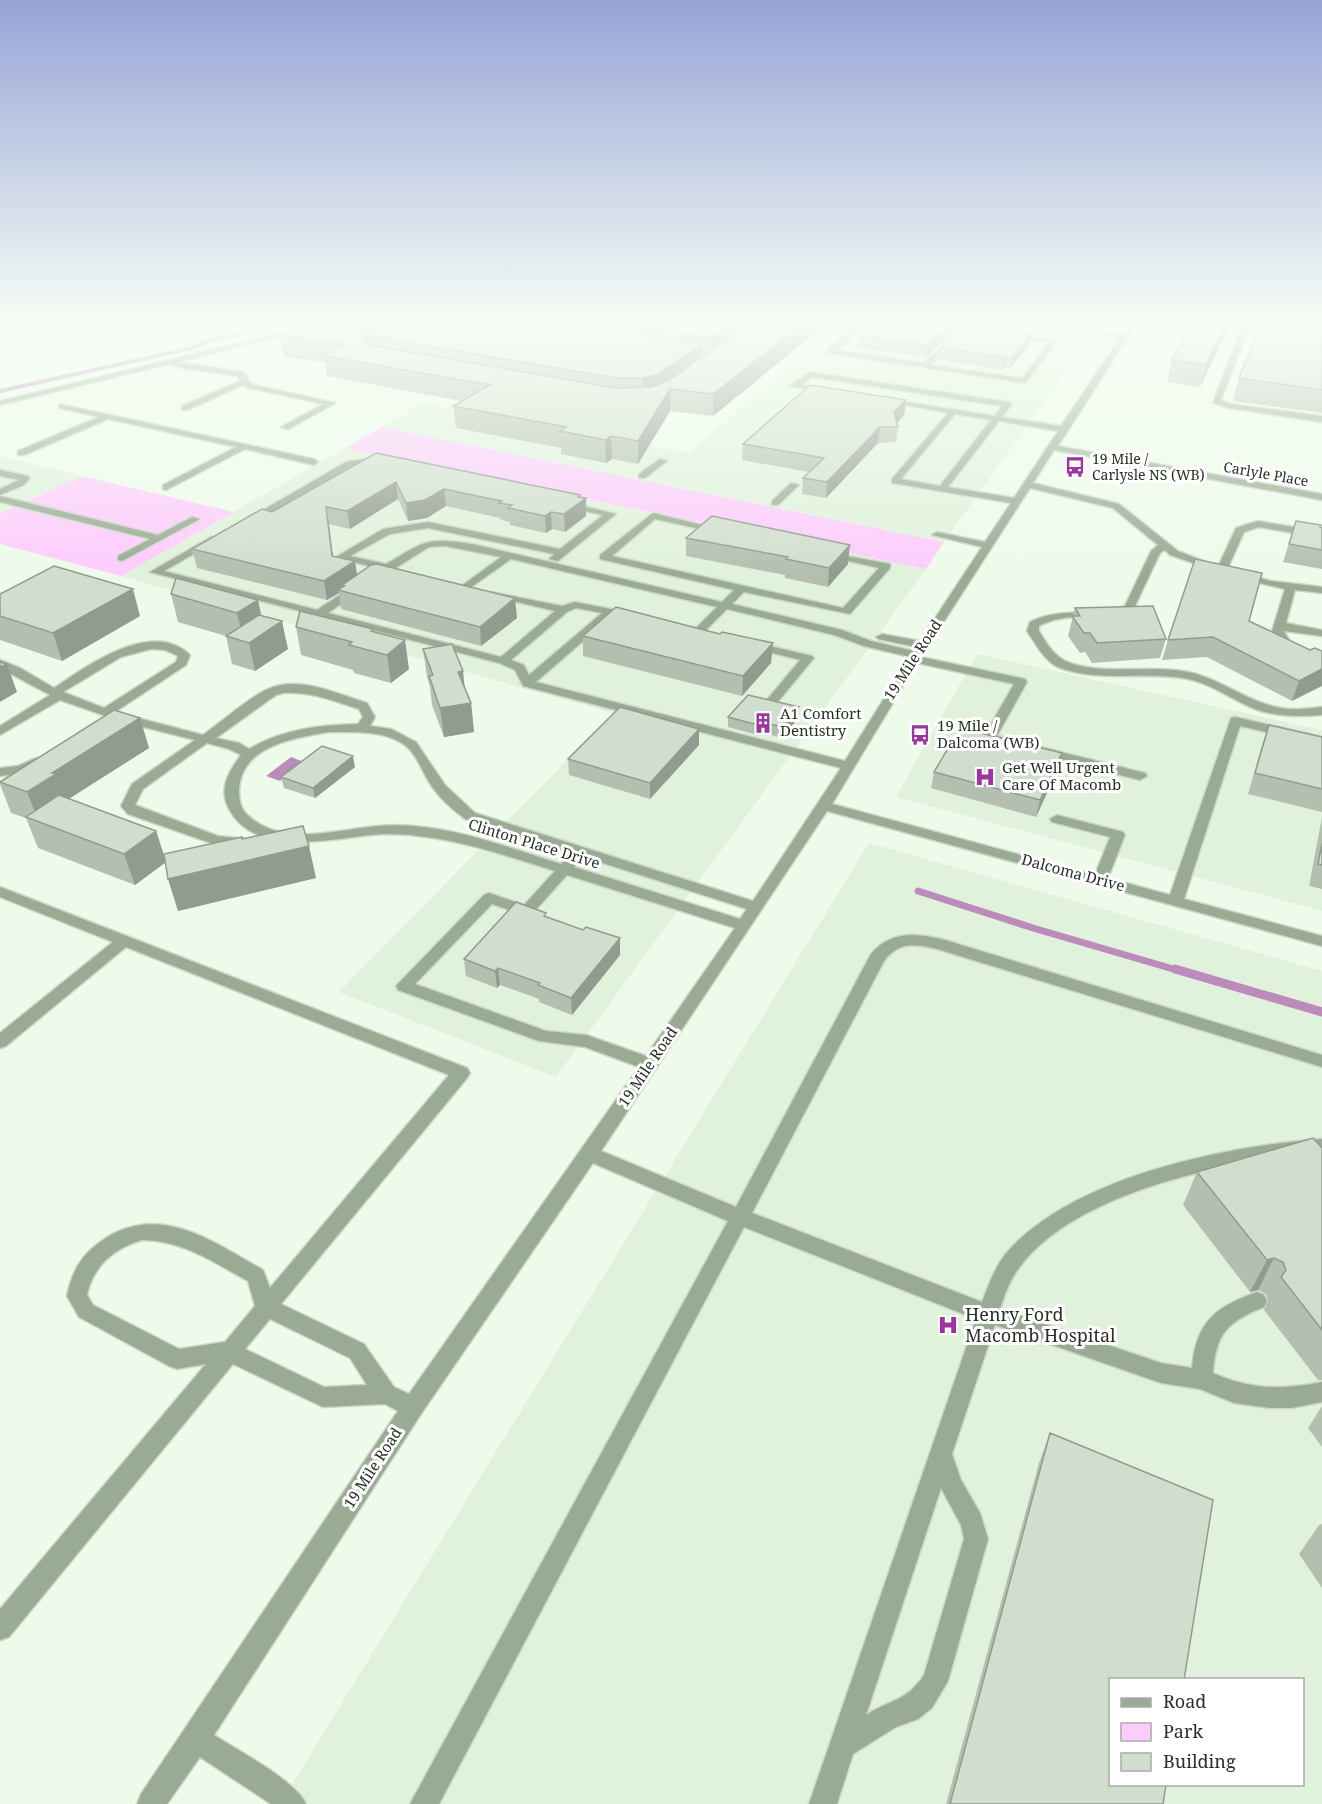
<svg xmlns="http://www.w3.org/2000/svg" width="1322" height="1804" font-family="'Noto Serif',serif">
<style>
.built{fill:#e0f2db;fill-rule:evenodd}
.green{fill:#fecbfd}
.water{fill:#bc8bbb}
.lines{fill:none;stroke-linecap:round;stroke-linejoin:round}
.stream-far2{stroke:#bc8bbb;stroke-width:4}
.stream-far1{stroke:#bc8bbb;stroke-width:7}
.stream{stroke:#bc8bbb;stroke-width:9}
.minor-casing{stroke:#cbd6c7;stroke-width:3}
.minor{fill:#99ab93;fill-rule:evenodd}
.wall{fill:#b4bfb0}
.shaded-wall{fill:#929b90}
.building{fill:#d1decd;stroke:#929b90;stroke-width:1.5}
.labels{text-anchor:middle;stroke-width:6;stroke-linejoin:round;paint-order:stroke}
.far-poi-label{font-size:14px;fill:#292e28;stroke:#fff;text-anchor:start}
.far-street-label{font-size:14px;fill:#292e28;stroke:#fff}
.street-label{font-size:15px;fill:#292e28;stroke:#fff}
.poi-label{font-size:15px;fill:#292e28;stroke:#fff;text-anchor:start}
.near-poi-label{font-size:18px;fill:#292e28;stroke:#fff;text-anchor:start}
</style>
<rect width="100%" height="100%" fill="#eefbea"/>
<path class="built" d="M842 323H1101L944 542 381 427 424 403 689 453Z
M344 449 926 569 556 1077 339 992 613 713 121 576Z
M0 456 81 476 0 514Z
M977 654 1322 730V911L896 797Z
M869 843 1322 971V1804H280ZM1110 1680H1302V1784H1110Z"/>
<path class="green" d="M381 427 944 542 926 569 344 449Z
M81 476 234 512 121 576 0 544V514Z"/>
<path class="water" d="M291 757 304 762 280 781 266 776Z"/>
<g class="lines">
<path class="stream-far2" d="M0 391 192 348 209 341 286 323"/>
<path class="stream-far1" d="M918 891 1033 928 1180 971"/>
<path class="stream" d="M1175 969 1322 1012"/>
<g class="minor-casing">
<path id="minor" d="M321 323H333L178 362 243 372 251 384 336 403 288 429 281 427 324 404 248 388 243 385 188 410H182V406L240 381 237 376 185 369 170 364 0 405V401Z
M860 323H868L837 350 923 363 956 333 959 337 931 365 1023 378 1049 342 1013 337 1010 333 1058 341 1025 383 828 353V349Z
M921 323H941L984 330 980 332Z
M1026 323H1044L1122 334 1130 323H1137L1058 446 1322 494V500L1054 450 1033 483 1119 504 1178 551 1218 567 1236 528 1258 521 1322 532V538L1259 527 1244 532 1227 570 1222 573 1170 555 1165 550 1160 553 1133 610C1102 622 1068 610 1039 626V631C1046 643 1055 658 1070 663 1106 675 1146 665 1183 671 1216 676 1241 698 1272 706 1288 711 1305 709 1322 707V715C1297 717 1273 717 1250 707 1228 697 1208 682 1183 678 1142 672 1100 682 1060 668 1045 662 1036 644 1027 631L1030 622C1061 606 1094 618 1125 606L1151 551 1158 545 1113 508 1030 488 921 657 1025 679 1027 682 997 736 1011 739 1012 742 1006 746 984 741 983 738 1014 684 917 663 832 804 1095 875 1110 837 1052 822 1050 819 1057 815 1123 832 1125 835 1108 878 1170 895 1231 718 1235 717 1322 737V745L1240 726 1184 899 1322 936V946L827 811 601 1151 736 1207 871 954C891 930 917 933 945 940L1322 1055V1067L937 949C915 944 899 941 884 961L752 1213 982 1302C989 1284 996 1264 1009 1250 1077 1176 1226 1146 1322 1139V1153C1232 1160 1081 1190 1022 1264 1011 1277 1005 1293 1000 1309L1161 1363 1192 1368C1196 1321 1216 1307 1257 1292L1264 1295 1267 1301 1264 1307C1227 1322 1216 1333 1213 1373 1251 1390 1282 1390 1322 1382V1402L1292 1408H1270L1234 1403 1200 1389 1161 1383 995 1325 952 1454 961 1480 980 1513 988 1539 948 1681 932 1708 918 1719 896 1727 853 1754 837 1804H809L976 1319 744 1227 439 1804H410L728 1221 593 1163 421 1414 214 1735C237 1750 296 1781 306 1804H271L200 1757 167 1804H137L141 1794 398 1411 385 1404 323 1407 233 1364 9 1637 0 1640V1609L206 1364 177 1369 169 1366 79 1317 67 1296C72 1271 82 1254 103 1240 159 1202 212 1241 263 1270L270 1288 449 1075 126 947 6 1046 0 1048V1033L113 942 0 897V887L467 1068 470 1073 467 1078 281 1304 364 1344 394 1387 409 1394 639 1067 585 1047 539 1041 398 990 396 986 484 895 489 893 524 905 555 871C510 857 465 841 418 836 406 834 394 834 382 834 337 837 256 860 229 809 218 789 229 771 241 755L229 749 207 743 143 789 135 805 218 836 246 839 248 842 246 845 211 843 128 814 121 806 132 784 195 740 120 721 60 700 0 735V726L50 695 0 668V660L20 668 54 688C87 666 152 618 190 655L186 665 115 712 203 735C222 722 248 698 268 689 299 675 337 694 367 703L375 717 370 726 391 729 416 742 445 785 475 813 753 901 841 768 523 686 515 670 499 663 150 572 211 537 215 538V542L164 571 317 610 379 569 336 557 383 529 428 522 560 549 603 515 564 507 562 505 567 502 616 514 558 561 549 559 554 554 428 528 390 534 350 556 386 564C425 541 426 537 472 544L722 602 734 590 600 559V555L653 513 723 530 718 533 655 519 612 556 843 608 879 568 826 556V552L890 564V568L850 614 744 592 732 604 842 630 871 641 914 651 916 647 878 639 876 637 882 634 920 641 982 547 932 535 937 532 985 542 1011 503 892 483V479L948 413 883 401 887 399 995 416 1002 406 812 377 801 385 828 389V393L790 386 810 372 1008 402 1012 404 1002 417 1061 426 1120 338ZM955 414 991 420 940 486 901 479ZM999 421 1058 431 1014 498 948 487ZM445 546 501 557 463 585V589L467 590 511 559 717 607 696 628 677 626V630L702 634 727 609 834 635 864 646 910 657 845 761 536 682 613 615 636 618V614L575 602 562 606 491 592V596L555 611 501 657 328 613 389 571H397V567L429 547ZM576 608 602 613 529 675 524 665 511 660 567 612ZM151 649 165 650 178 656 176 662 104 708 63 692 121 657ZM283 693C310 691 334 701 359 709L363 717 358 724C320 725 283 729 249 749L239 743 216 738 276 695ZM329 732C353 732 381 730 402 743 416 752 421 769 429 782 438 797 451 808 465 819L747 909 740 919 574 867 577 863 575 860H565L561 864C503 846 441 821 379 826 339 829 286 847 251 818 241 811 239 802 239 790 241 746 293 738 329 732ZM567 875 735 928 646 1056 586 1035 546 1031 415 984 492 904 527 916 532 914ZM142 1240C182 1240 213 1262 248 1281L255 1306 225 1342 179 1349 93 1305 87 1295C93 1266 114 1248 142 1240ZM270 1319 350 1358 367 1385 324 1387 245 1349ZM941 1488 961 1525 964 1539 924 1675C906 1702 891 1699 866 1715Z
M1243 323H1251L1221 400 1231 404 1322 416V422L1229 408 1213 403Z
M59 404 314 459 318 462 314 465 245 449 166 490 163 489V485L236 447 108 419 24 455H18V451L99 417 59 408Z
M365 459 382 465 377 468 365 465 351 466 254 522 246 520 346 462Z
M660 459 667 461 645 478H639V474Z
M0 470 28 476 30 478 24 485 0 495V489L19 480 0 476Z
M791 483 799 485 778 505H772V501Z
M0 496 158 535 192 517 200 519 122 561 118 560V556L150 539 0 502Z
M1242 573 1271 581 1322 587V593L1295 590 1286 623 1322 630V636L1284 631 1292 645 1322 658V666L1284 649 1272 631 1285 589 1238 578 1237 576Z
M753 642 812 656 814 658 776 704 772 705 766 701 800 660 749 647 747 645Z
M1041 747 1145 773 1147 776 1140 780 1036 754 1035 751Z
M36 758 41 759 43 762C31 774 16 774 0 776V768L18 766Z"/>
</g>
<use href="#minor" class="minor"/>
</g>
<path class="wall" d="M326 323H750L746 328 752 323H827L713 416 670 411 638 464 612 459 606 463 561 454V448L456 428 453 406 461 401 327 376 325 362 284 357 280 335Z
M952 323 951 334 926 357 858 348 860 337Z
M1193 323H1228L1225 335 1200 387 1167 382 1172 360Z
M1322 323V413L1233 401 1239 378Z
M1031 334 1029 345 1010 368H1004L1002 370 940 359 942 347Z
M906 400 904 415 897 423 898 427 896 442 878 443 826 498 802 494 803 478 809 472 742 460 743 444Z
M376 453 580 495V497L586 498V516L565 532 552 529 546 533 510 525V522L501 520 500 518 446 506 427 518 408 521 398 499 350 529 329 524 333 556 357 575 517 618 481 646 341 609 339 593 327 600 197 568 192 549 272 512Z
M1296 521 1322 528V569L1283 562Z
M686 538 848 564 828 587 785 578V575L686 556Z
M0 594 140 616 62 661 0 640Z
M171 594 261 615 288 649 255 671 232 664 226 636 178 622Z
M1075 608 1166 639 1160 658 1092 663 1085 652 1080 653 1068 636Z
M1249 621 1310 650 1322 651 1292 701 1207 657 1162 660 1168 640Z
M296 627 374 632 409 669 391 683 354 673 353 670 301 655Z
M708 631 771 663 742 696 583 656V636Z
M423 649 465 688 471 703 474 732 444 737 432 705 430 687 427 677Z
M799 707 798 718 782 738 760 732 758 735 728 727V717Z
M140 718 149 748 69 799 156 831 166 861 242 839 316 878 178 911 166 862 135 885 38 848 26 818 11 813 0 784V782Z
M1269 725 1322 737V812L1248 794 1262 745Z
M699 745 650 799 569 775 568 759Z
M355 767 315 798 284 788 281 777Z
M1058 769 1036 817 931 788 934 772Z
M1322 817V889L1309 886Z
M546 917 620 955 572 1015 539 1002V999L500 985 497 988 466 976 464 959Z
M1322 1148V1380H1318L1264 1310 1268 1301 1266 1294 1258 1290 1250 1292 1183 1205 1197 1172Z
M1322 1406V1447L1308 1428Z
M1050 1433 1163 1804H946L1039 1463Z
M1322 1524V1588L1299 1554 1319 1525Z"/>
<path class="shaded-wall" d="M373 323H454L375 334 376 343 367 348 360 335 364 328Z
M734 323H750L711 358 712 337Z
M804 323H827L713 416V394Z
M952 323 951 334 926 357 928 345Z
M1226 323H1228L1225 335 1200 387 1206 365Z
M1031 334 1029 345 1010 368 1012 357Z
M702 344 701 365 643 401 642 378Z
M1006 356 1004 368 1002 370 1004 358Z
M670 389V411L638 464V441Z
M906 400 904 415 892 428 894 412Z
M880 427 878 443 826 498 827 482Z
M611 436 612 459 606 463 605 440Z
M396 482 398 499 350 529 347 511Z
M444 489 446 506 427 518 408 521 406 503Z
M580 495 581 502 586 498V516L565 532 564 514Z
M326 507 329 524 335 574 332 556Z
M551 512 552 529 546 533 545 516Z
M850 545 848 564 828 587 829 568Z
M355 561 358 580 344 586H341L342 591 338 590 339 593 327 600 324 581Z
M133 589 140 616 62 661 53 633Z
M515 598 517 618 481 646 480 627Z
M258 600 264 628 244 641 237 613Z
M282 621 288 649 255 671 249 643Z
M405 640 409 669 391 683 387 655Z
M773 643 771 663 742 696 743 676Z
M7 664 17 692 0 702V667Z
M1322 669V686L1292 701 1299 681Z
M463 671 466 700 458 672Z
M471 703 474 732 444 737 440 708Z
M799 707 798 718 782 738 783 727Z
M140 718 149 748 65 801 39 822 27 792 52 773Z
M761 722 760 732 758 735V725Z
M699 729V745L650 799V783Z
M1062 753 1058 769 1036 817 1040 800Z
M353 756 355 767 315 798 313 788Z
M156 831 166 862 135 885 124 854Z
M309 846 316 878 178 911 168 879Z
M620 938V955L572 1015 571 998Z
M498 968 500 985 497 988 495 971Z
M1274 1258 1258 1290 1250 1292 1267 1260Z"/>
<path class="building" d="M326 323H373L364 328 360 335 370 345 615 388 651 387 669 380 752 323H804L713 394 670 389 638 441 611 436 605 440 560 431 566 427 453 406 490 385 324 356 328 354 325 353 344 344 280 337V335Z
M408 323H570L702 344 656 375 642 378H616L386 339 375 334 380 330Z
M619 323H734L712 337Z
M879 323H952L928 345 860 337Z
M1193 323H1226L1206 365 1172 360Z
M1261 323H1322V390L1239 378Z
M965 325 1031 334 1012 357 1006 356 1004 358 942 347Z
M810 385 906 400 894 412 898 427H880L827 482 803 478 824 458 743 444Z
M376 453 580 495 578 497 586 498 564 514 551 512 545 516 508 508 512 505 499 503 502 501 444 489 425 500 406 503 396 482 347 511 326 507 332 556 355 561 324 581 192 549 262 509 272 512Z
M712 516 850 545 829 568 786 559 788 557 686 538Z
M1296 521 1321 525 1320 527 1322 528V550L1289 544Z
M1195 559 1262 573 1249 621 1310 650 1315 648 1322 651V669L1299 681 1213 637 1168 640Z
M377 564 515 598 480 627 338 590 344 586H341L371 565Z
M54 566 133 589 53 633 0 616V594Z
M176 578 258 600 237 613 171 594Z
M1153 606 1166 639 1097 643 1090 633H1084L1072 616H1080L1075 608Z
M616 607 708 631 720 634 722 632 773 643 743 676 583 636Z
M300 611 373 629 371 631 405 640 387 655 349 645 352 642 296 627Z
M259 615 282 621 249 643 226 636Z
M452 644 463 671 458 672 471 703 440 708 429 676 433 675 423 649Z
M0 662 7 664 0 667Z
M748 695 799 707 783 727 761 722 758 725 728 717Z
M620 707 699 729 650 783 568 759Z
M114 710 140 718 52 773 56 774 27 792 0 782Z
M1269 725 1322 737V789L1255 773Z
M960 728 1062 753 1040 800 934 772Z
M322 746 353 756 313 788 281 777Z
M59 795 156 831 124 854 26 817Z
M303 826 309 846 168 879 164 854 242 837V839Z
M1322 843V865L1318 864Z
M516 902 546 913 544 916 583 930 586 927 620 938 571 998 538 985 540 983 498 968 495 971 464 959Z
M1313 1138 1322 1148V1330L1281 1277 1286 1270 1283 1262 1274 1258 1267 1260 1197 1172Z
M1050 1433 1213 1500 1184 1680H1110V1785H1166L1163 1804H950Z"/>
<linearGradient id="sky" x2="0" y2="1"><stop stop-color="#96a4d6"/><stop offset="0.56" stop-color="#f7fdf6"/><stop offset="1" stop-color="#f7fdf6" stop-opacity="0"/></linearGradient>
<rect width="1322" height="575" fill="url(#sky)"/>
<defs>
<g id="bus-bare" transform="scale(1.62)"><path d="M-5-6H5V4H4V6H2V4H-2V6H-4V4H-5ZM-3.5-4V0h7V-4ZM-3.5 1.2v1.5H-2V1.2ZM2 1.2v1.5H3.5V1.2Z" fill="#9a369c" stroke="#fff" stroke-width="2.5" paint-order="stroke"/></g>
<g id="building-bare" transform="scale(1.62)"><path d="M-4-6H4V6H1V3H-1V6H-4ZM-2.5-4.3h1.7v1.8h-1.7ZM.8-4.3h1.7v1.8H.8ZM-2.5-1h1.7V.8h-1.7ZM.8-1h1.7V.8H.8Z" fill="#9a369c" stroke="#fff" stroke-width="2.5" paint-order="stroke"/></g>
<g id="hospital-bare" transform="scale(1.62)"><path d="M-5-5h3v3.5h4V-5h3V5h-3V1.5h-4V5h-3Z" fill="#9a369c" stroke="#fff" stroke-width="2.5" paint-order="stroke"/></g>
</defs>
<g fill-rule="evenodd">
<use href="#bus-bare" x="1075" y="467"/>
<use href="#building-bare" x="763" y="723"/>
<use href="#bus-bare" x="920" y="735"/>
<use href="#hospital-bare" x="985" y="777"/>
<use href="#hospital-bare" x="948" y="1325"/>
</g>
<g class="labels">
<g class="far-poi-label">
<text x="1092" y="464">19 Mile /<tspan x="1092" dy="16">Carlysle NS (WB)</tspan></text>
</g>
<g class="far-street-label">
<text transform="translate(1266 474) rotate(10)" y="5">Carlyle Place</text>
</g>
<g class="street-label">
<text transform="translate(913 660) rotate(-57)" y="5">19 Mile Road</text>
<text transform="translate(534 844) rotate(17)" y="5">Clinton Place Drive</text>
<text transform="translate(1073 873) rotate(15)" y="5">Dalcoma Drive</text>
<text transform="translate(648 1067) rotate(-56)" y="5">19 Mile Road</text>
<text transform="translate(373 1468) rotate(-57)" y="5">19 Mile Road</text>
</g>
<g class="poi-label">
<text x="780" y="719">A1 Comfort<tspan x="780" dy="17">Dentistry</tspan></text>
<text x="937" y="731">19 Mile /<tspan x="937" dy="17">Dalcoma (WB)</tspan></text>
<text x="1002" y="773">Get Well Urgent<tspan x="1002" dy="17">Care Of Macomb</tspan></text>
</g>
<g class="near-poi-label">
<text x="965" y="1321">Henry Ford<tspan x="965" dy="21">Macomb Hospital</tspan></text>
</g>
</g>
<rect x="1109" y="1678" width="195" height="108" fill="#ffffff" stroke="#a9aba9" stroke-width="1.5"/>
<rect x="1121" y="1698" width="30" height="9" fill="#99ab93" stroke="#a9aba9" stroke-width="1.5"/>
<text x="1163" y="1708" font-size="18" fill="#292e28">Road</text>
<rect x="1121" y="1723" width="30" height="18" fill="#fecbfd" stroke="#a9aba9" stroke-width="1.5"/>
<text x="1163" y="1738" font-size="18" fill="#292e28">Park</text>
<rect x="1121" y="1753" width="30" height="18" fill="#d1decd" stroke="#a9aba9" stroke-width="1.5"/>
<text x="1163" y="1768" font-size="18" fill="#292e28">Building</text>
</svg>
